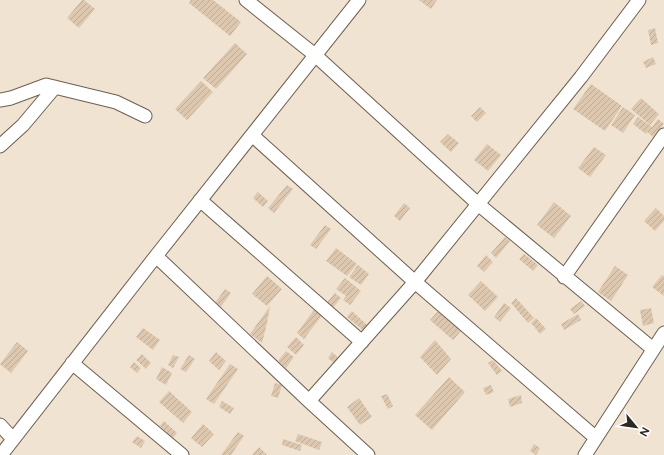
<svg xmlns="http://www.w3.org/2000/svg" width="664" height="455" font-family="Figtree,sans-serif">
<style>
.building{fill:url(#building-hatch)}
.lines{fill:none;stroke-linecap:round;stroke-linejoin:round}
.minor-casing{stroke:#6c5f50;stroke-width:15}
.minor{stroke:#fff;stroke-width:13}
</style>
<defs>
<pattern id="building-hatch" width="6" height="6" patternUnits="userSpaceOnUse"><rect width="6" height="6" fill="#ddc8af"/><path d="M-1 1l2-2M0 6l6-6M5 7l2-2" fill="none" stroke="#beac96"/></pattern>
</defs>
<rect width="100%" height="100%" fill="#f1e3d2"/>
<path class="building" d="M82 0H84L95 9 79 28 67 18Z
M191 0H213L241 22 230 36 189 3Z
M419 0H437L431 9Z
M655 28 658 43 651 45 648 30Z
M235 43 247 54 216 89 203 78Z
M653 57 656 64 646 68 643 62Z
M201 81 213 92 187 120 175 109Z
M591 84 622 106 605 131 573 109Z
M641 98 659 114 650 125 631 109Z
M480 107 486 113 477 122 471 116Z
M623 107 635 115 623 133 611 125Z
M638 117 652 127 658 119 664 124 653 137 647 132 646 134 633 124Z
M448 134 459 143 451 152 440 142Z
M487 144 501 155 488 171 474 160Z
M594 147 606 155 590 177 578 168Z
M287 185 293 189 274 213 268 208Z
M258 192 268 201 263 207 253 198Z
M554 202 571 216 554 238 537 225Z
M404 203 410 208 400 221 394 216Z
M656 208 664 216V221L655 231 644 221Z
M325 225 331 229 316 249 310 245Z
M505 237 510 241 496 258 491 253Z
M336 248 357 264 347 276 326 261Z
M524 254 538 265 533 271 519 259Z
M486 255 493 262 484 272 477 266Z
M358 265 369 274 361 285 349 277Z
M615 266 628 275 611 301 598 292Z
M662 275 664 276V296L652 287Z
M267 276 282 289 267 306 252 294Z
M345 278 361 291 350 305 343 300 346 296 336 289Z
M481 281 498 297 485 311 468 295Z
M225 289 231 293 220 308 215 303Z
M335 293 341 298 333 308 327 302Z
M516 298 534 318 528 323 511 303Z
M581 301 585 306 574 314 570 309Z
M504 303 511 308 500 322 494 317Z
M270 306 267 323 262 343 250 334Z
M316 307 323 314 304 339 297 333Z
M651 308 654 323 643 326 640 310Z
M352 311 368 326 364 331 347 317Z
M438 311 461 331 453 340 430 320Z
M578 314 581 320 564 330 561 324Z
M536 318 546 329 540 334 531 323Z
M143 328 160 340 153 350 136 337Z
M296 337 304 345 296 355 287 347Z
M435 340 451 359 437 375 420 357Z
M17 342 28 351 11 373 0 364Z
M286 351 294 357 286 368 278 361Z
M216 352 226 361 219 370 209 361Z
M332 352 341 360 336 365 328 358Z
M142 354 151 363 146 369 136 360Z
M173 355 179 357 173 368 168 365Z
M189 355 195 359 186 372 180 369Z
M493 360 502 371 497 375 488 363Z
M134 362 141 368 137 373 130 367Z
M230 364 238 369 214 404 206 399Z
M162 367 172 373 166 385 156 379Z
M449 377 465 392 432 430 415 415Z
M275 383 282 385 278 398 271 396Z
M491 385 494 392 486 395 483 388Z
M169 391 192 412 183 423 159 402Z
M387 394 393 406 388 409 381 396Z
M521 395 522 403 510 407 508 399Z
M359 398 372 417 360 425 347 407Z
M222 401 234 408 230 414 219 407Z
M164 421 177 433 173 438 160 426Z
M203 424 214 434 202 447 191 438Z
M238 432 244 436 231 455H221Z
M298 434 322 442 319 450 295 441Z
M137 436 145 441 141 448 132 442Z
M283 439 302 445 300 451 282 445Z
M534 444 540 448 536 455 530 451Z
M259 447 267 455H252Z"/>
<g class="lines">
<g class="minor-casing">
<path id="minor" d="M246 0 315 55 478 204 653 349
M0 100 11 98 46 85 116 102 145 116
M252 135 415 282 596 438
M0 146 23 125 55 87
M200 200 362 342
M156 256 309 401 368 455
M564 277 664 135
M72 363 182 455
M309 401 415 282 581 77 639 0
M0 425 13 439
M1 455 156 256 359 0
M585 455 664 333"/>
</g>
<use href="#minor" class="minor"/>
</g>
<g transform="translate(636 427) rotate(119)" stroke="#ffffff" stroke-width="3" paint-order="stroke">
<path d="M0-3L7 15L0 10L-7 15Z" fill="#2e2822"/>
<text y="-6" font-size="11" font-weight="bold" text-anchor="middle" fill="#2e2822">N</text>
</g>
</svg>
